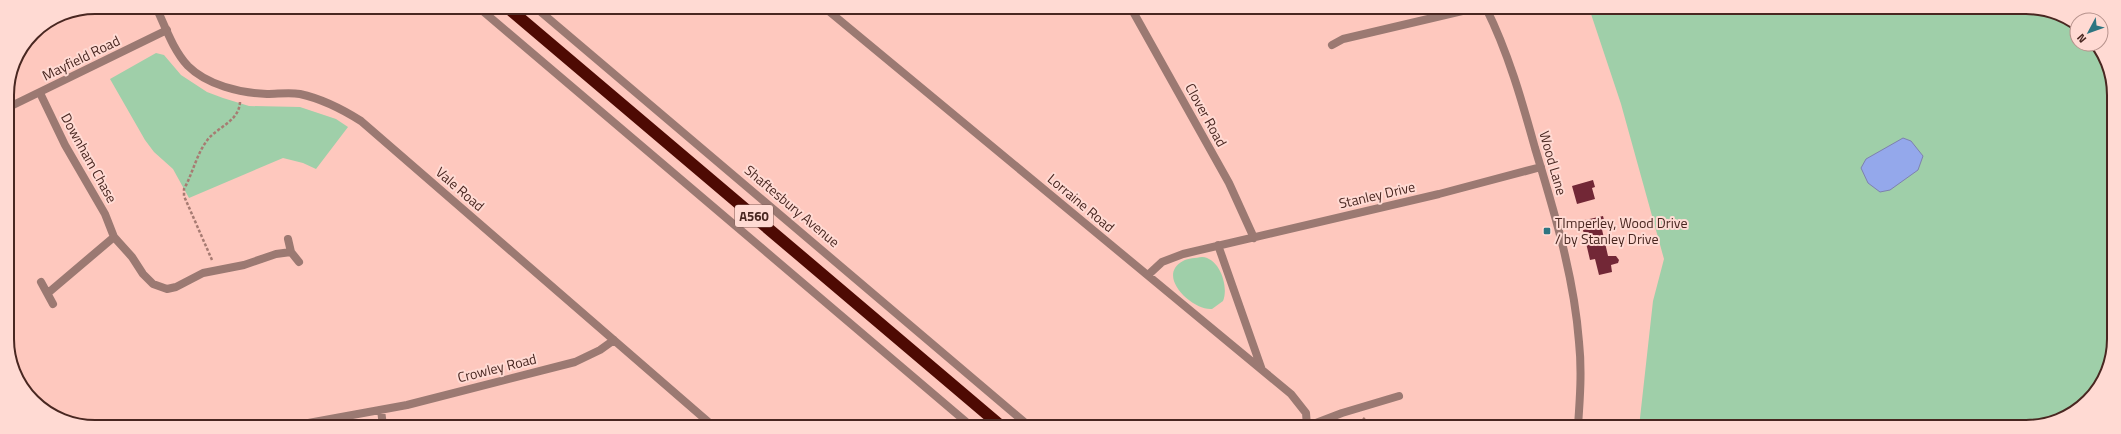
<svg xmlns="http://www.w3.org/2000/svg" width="2121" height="434" font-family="'Titillium Web',sans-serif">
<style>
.green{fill:#9fcfa9}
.water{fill:#94a8eb;stroke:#7e81ae}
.building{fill:#722736}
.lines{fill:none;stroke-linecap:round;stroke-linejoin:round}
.path{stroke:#a77b72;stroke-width:2.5;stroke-dasharray:3 2;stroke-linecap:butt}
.street{stroke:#9b7972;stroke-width:8}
.highway{stroke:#4e0a03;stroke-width:12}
.poi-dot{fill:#2e7581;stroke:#ffdad3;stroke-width:1.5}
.labels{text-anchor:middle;stroke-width:4;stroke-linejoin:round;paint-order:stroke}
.shield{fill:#ffdad3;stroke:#805d56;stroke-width:1}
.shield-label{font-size:13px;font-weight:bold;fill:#492721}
.street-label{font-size:14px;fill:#492721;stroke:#ffdad3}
.poi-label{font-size:14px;fill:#492721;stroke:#ffdad3;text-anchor:start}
.rim{fill:none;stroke:#492721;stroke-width:2}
</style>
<rect width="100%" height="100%" fill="#fec8be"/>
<path class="green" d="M1589 8 2043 9 2077 27V44H2094L2112 78V356L2084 405 2031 427H1639L1653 301 1664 259 1621 104Z
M156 53 164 55 181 75 207 92 223 98 249 106 300 107 336 119 348 127 316 169 303 163 283 158 189 198 173 169 154 152 145 140 110 79Z
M1202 257C1220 258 1229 287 1223 301L1212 309C1193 311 1155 276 1183 261 1188 258 1196 258 1202 257Z"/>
<path class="water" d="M1903 138 1911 141 1923 156 1918 170 1890 190 1880 192 1868 183 1861 168 1866 159Z"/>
<path class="building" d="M1593 180 1595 187 1592 188 1595 199 1577 204 1572 186Z
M1603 216 1605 224 1601 225 1608 256H1616L1619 260 1618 263 1611 265 1612 272 1599 275 1595 259 1590 260 1583 230 1588 229 1585 220Z"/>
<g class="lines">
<path class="path" d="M212 260 184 196V189C193 173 197 152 209 138 220 126 240 120 240 101
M1363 418 1371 426"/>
<path class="street" d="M156 7C165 26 173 50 188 66 207 85 240 93 267 94 278 94 289 92 300 94 323 99 342 109 361 121L713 426
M478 7 971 426
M535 7 1029 426
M825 8 1291 394 1306 413 1307 426
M1131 8 1229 183 1254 238
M1486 8C1508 52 1522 101 1535 148 1554 211 1574 276 1579 342 1582 370 1580 398 1578 426
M1332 45 1343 39 1475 8
M40 93 65 145 105 214 114 237 132 257 143 274 153 284 167 289 176 287 203 273 244 265 276 254 291 252
M7 108 167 30
M288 239 291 252 299 262
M1218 245 1262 370
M1148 275 1162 262 1183 254 1439 194 1541 167
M41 282 53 304
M48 293 114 237
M381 410 383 426
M292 426 407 405 575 362 600 350 614 340
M1308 426 1342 413 1399 396"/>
<path class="highway" d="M507 7 1001 426"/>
</g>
<rect class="poi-dot" x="1543" y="227" width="8" height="8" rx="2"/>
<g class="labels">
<rect class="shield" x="735" y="205" width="38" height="22" rx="3"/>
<g class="shield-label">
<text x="754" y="221">A560</text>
</g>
<g class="street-label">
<text transform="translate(81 58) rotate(-26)" y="5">Mayfield Road</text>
<text transform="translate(1206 115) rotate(61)" y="5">Clover Road</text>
<text transform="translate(89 158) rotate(61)" y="5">Downham Chase</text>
<text transform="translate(1553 163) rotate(74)" y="5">Wood Lane</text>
<text transform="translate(460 189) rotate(41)" y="5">Vale Road</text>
<text transform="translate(1377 195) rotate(-13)" y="5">Stanley Drive</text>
<text transform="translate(1081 203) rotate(40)" y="5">Lorraine Road</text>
<text transform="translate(792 206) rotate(40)" y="5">Shaftesbury Avenue</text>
<text transform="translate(497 368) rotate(-14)" y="5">Crowley Road</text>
</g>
<g class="poi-label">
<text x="1555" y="228">TImperley, Wood Drive<tspan x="1555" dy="16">/ by Stanley Drive</tspan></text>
</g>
</g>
<path d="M0 0H2121V434H0ZM95 14H2026A81 81 0 0 1 2107 95V339A81 81 0 0 1 2026 420H95A81 81 0 0 1 14 339V95A81 81 0 0 1 95 14Z" fill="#ffdad3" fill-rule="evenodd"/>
<path class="rim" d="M95 14H2026A81 81 0 0 1 2107 95V339A81 81 0 0 1 2026 420H95A81 81 0 0 1 14 339V95A81 81 0 0 1 95 14Z"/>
<g transform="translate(2089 32) rotate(229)"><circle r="19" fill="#ffdad3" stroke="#b6928c"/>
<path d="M0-3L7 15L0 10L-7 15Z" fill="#2e7581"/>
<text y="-6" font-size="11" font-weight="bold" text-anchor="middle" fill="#492721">N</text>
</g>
</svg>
